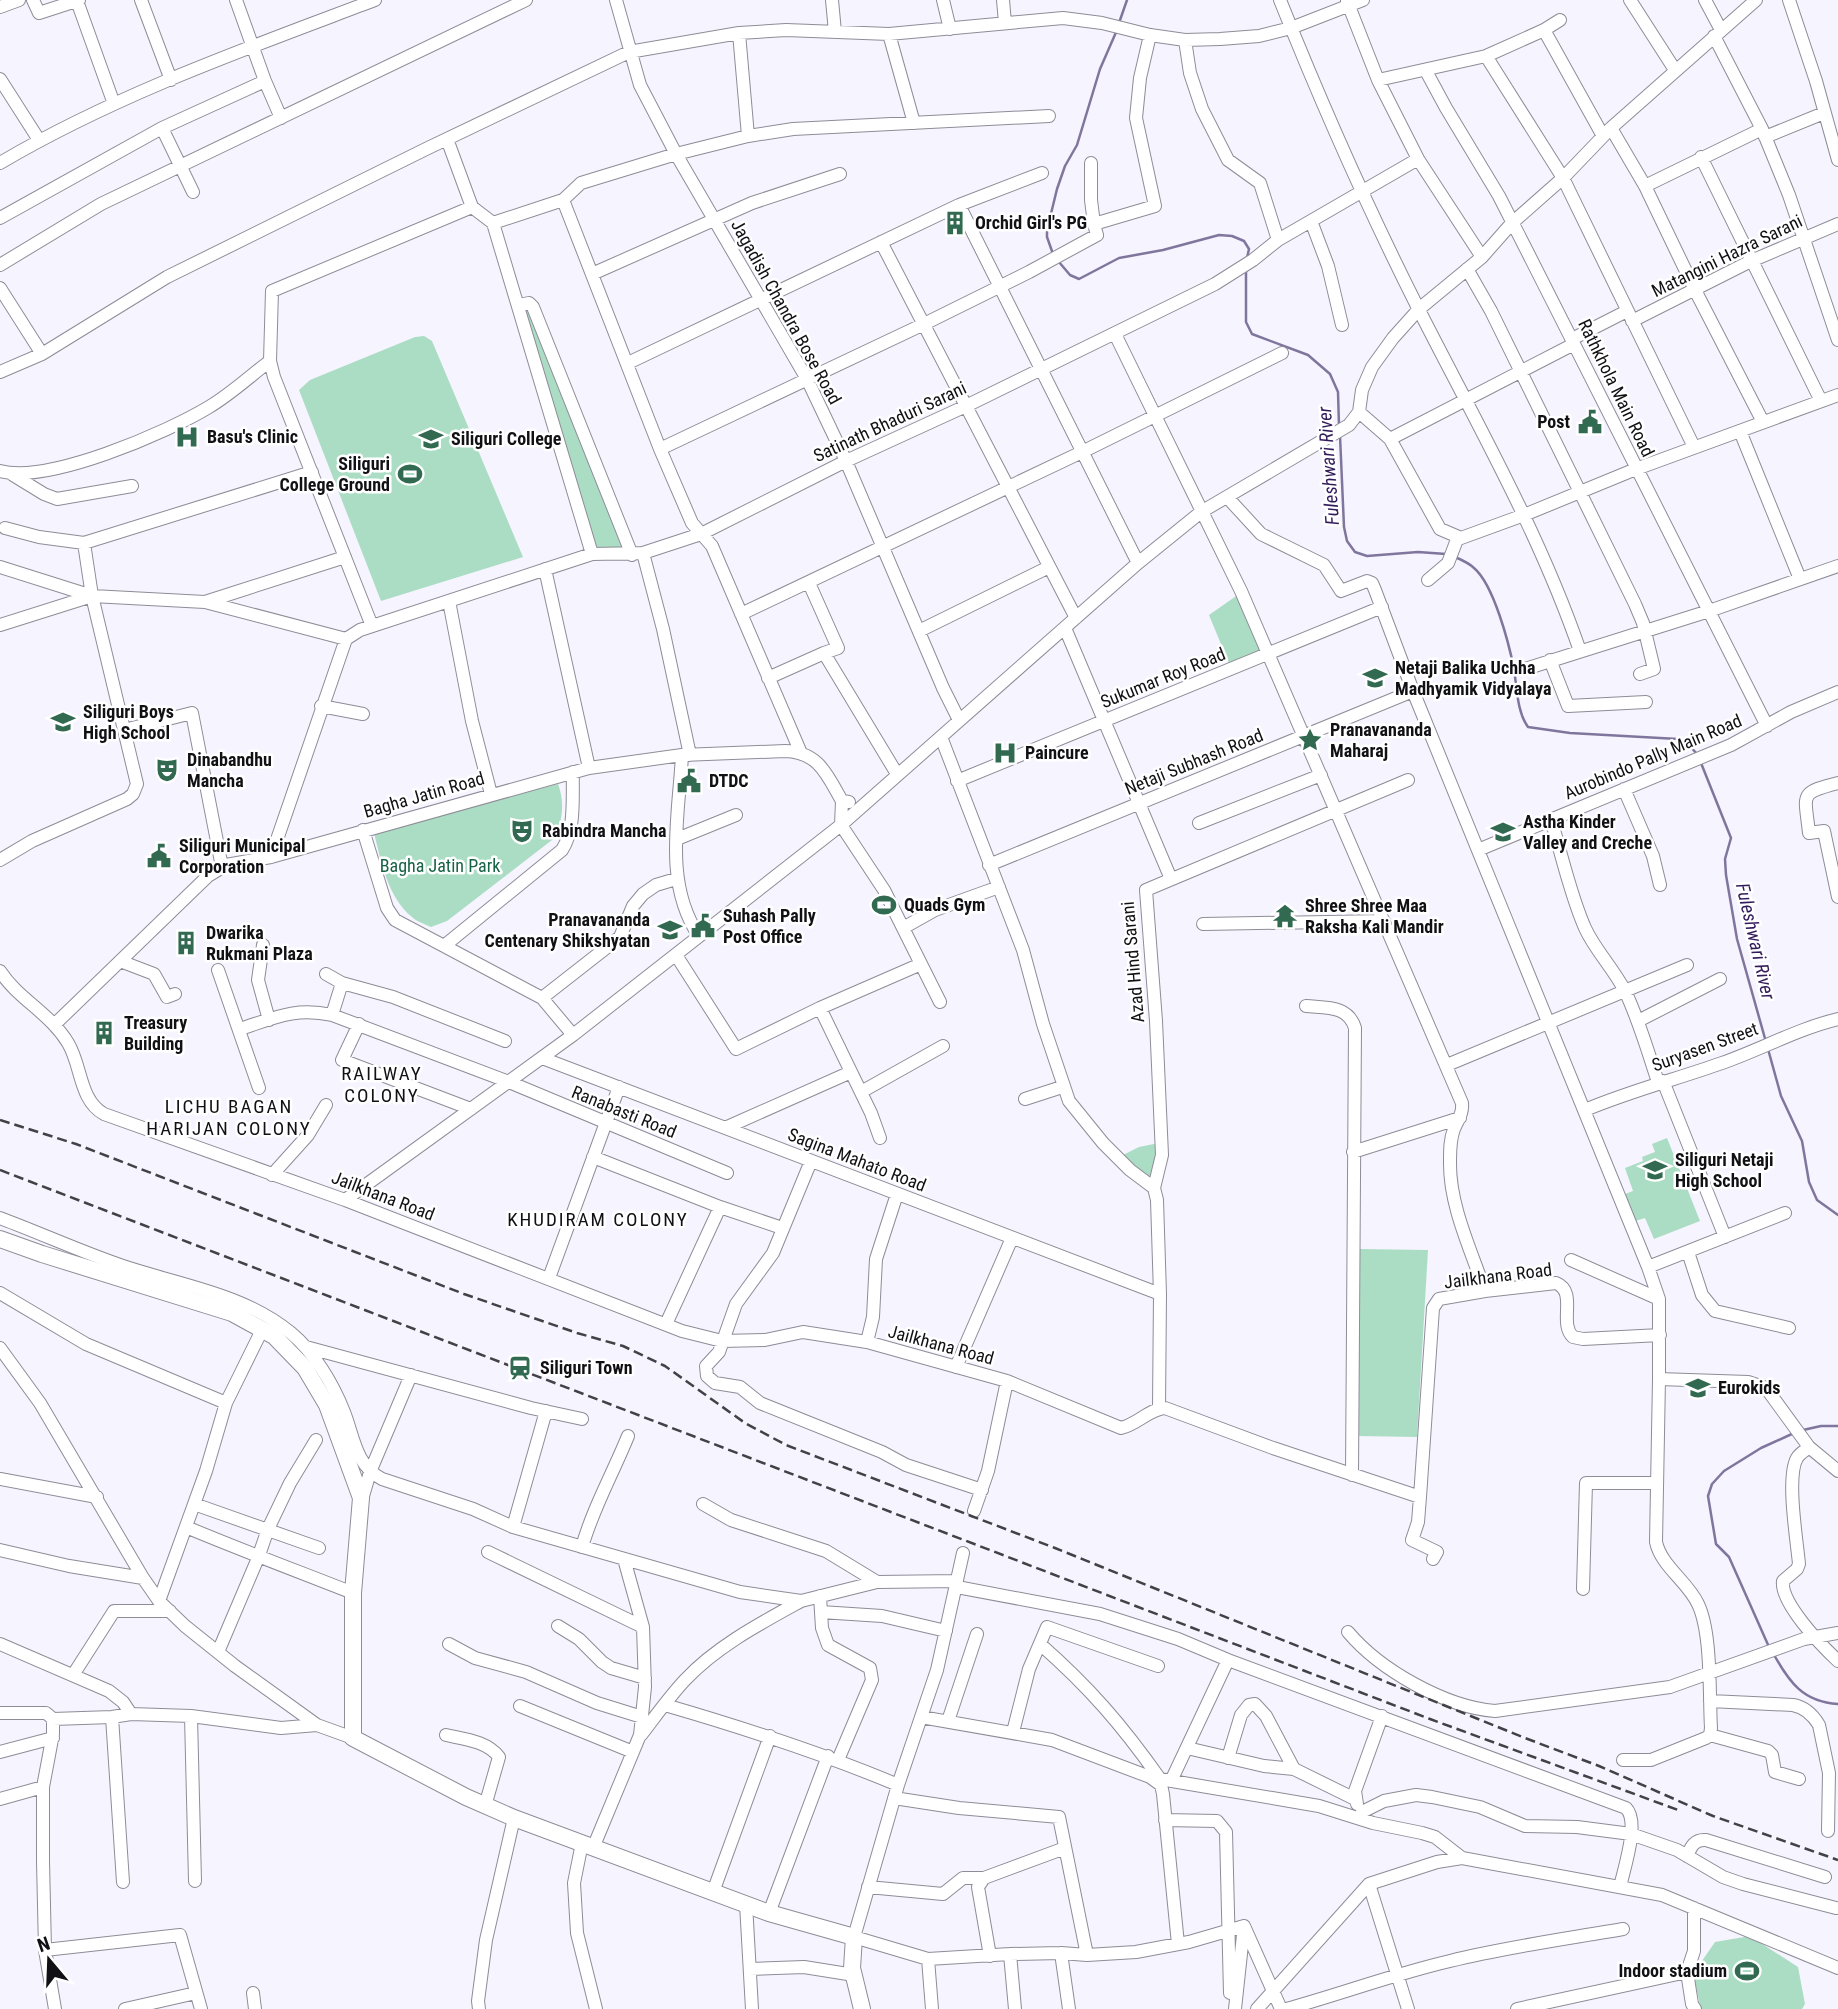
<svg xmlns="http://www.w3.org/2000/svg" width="1838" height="2009" font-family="'Roboto Condensed',sans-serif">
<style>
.green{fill:#abddc4}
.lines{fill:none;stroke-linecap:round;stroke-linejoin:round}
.stream{stroke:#80769d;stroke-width:2.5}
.minor-casing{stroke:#8e8c97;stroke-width:14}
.major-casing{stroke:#8e8c97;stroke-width:18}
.minor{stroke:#fff;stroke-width:12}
.major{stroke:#fff;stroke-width:16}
.rail{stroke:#424146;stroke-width:2.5;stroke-dasharray:10 5;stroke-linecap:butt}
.labels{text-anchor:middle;stroke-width:5;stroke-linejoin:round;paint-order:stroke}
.poi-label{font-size:18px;font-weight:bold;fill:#111014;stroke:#fff;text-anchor:start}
.street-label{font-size:18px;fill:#111014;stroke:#fff}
.park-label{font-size:18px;fill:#176346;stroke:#fff}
.water-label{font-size:19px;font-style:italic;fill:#321b5b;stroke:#fff}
.neighbourhood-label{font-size:19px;letter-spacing:2px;fill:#111014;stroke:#fff}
</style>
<rect width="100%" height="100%" fill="#f6f4fe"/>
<path class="green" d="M527 307 628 553 596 552 524 308Z
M424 336 432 341 523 557 381 601 299 390 310 380 415 337Z
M1239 594 1263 648 1260 654 1230 666 1209 615Z
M558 784C565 801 563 826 552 840L447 921 431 927C425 924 417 922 412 917 388 898 381 861 374 833Z
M1667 1138 1700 1221 1654 1239 1645 1218 1635 1221 1625 1194 1633 1191 1625 1168 1643 1161 1642 1157 1655 1152 1652 1144Z
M1159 1143 1151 1178 1121 1156 1139 1147Z
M1360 1249 1428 1250 1417 1437 1358 1436Z
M1750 1936 1798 1967 1805 2004 1802 2009H1701L1693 1974 1715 1942Z"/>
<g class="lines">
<path class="stream" d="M1119 23 1127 0
M1053 254 1047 237V230L1057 189 1065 166 1077 145 1100 69 1117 30
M1059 262 1070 275 1079 279 1119 258 1163 250 1219 235 1232 236 1244 241 1249 249 1247 258
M1246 268V322L1252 334 1308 355 1330 374 1338 392 1339 426
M1340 436 1344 527 1347 541 1355 552 1367 556 1418 552 1446 554
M1455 557C1462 560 1469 563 1474 568 1494 585 1509 644 1514 669 1517 688 1517 712 1528 727L1570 733 1678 739 1688 744 1697 754
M1701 763 1731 838 1725 859 1726 875 1737 939 1766 1042
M1768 1049 1781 1096 1802 1141 1809 1182 1817 1200 1838 1215
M1803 1430 1821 1426H1838
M1769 1647 1729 1557 1716 1544 1708 1496 1712 1484 1724 1471 1761 1448 1794 1433
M1773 1653C1789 1682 1803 1702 1838 1704"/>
<g class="minor-casing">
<path id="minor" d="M33 0 39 13 79 0
M141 0 171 80
M236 0 265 81 281 118
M616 0 640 85 676 154 807 379 846 461 943 688 959 720
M832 0 835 32
M943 0 950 29
M1003 0 1005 23
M1280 0C1322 105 1368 209 1419 310 1476 422 1539 532 1580 651
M1630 0 1675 70
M1705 0 1721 30
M1789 0 1816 81 1838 160
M77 1 114 104
M1347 1 1378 80 1418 159 1482 257
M0 7 19 0
M1544 30 1603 136
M739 33 748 136
M889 34 914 123
M1185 40 1190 73 1202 109 1228 160 1260 183 1278 240
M1486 56 1563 178 1694 447
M1426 71 1446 108 1499 196 1528 253 1767 726
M0 79 39 140
M1378 80 1486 56 1544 30 1560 20
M162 128 193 192
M1611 128 1645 186 1695 290 1763 422
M1762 129 1789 195 1838 340
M1765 137 1824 113
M447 139 472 207 493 223 592 554
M1701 157 1821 401
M0 163C117 94 248 48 375 0
M1091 163V200L1094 224
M1645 186 1762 129 1714 36
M563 200 581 183 676 154 748 136 793 129 1049 116
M959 205 1138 563
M0 218 162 128 265 81
M1311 221 1328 266 1342 325
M493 223 563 200 660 449 692 523 712 546 801 753
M881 242 1076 618
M0 265 101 204 526 0
M1467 269 1491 311 1635 604 1643 623 1654 669 1640 674
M592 274 752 203 840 174
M0 288 42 354
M519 305 529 303 533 307 632 555
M1632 321 1751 261 1838 224
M1115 334 1241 591 1462 1103C1463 1114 1458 1119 1454 1129 1450 1139 1450 1150 1450 1161 1449 1205 1471 1250 1485 1291
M1572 339 1627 311
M628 363 959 205 1042 173
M0 372 42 354 167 277 428 148 629 52 739 33 786 30 889 34 1063 18 1102 23 1150 35 1185 40 1220 39 1259 36 1291 28 1363 0
M1359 412 1390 439 1440 529 1461 538 1524 515 1636 469 1838 395
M1740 431 1800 579
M1390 439 1574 344
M660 449 924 324 1029 272 1097 235 1094 224 1155 206 1136 118 1140 78 1150 35
M0 471C48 484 166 433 209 407 231 394 250 376 270 361
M13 475 44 494 57 499 132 486
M1227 497 1261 534 1324 565 1341 591 1367 581 1372 583 1375 590 1413 691 1648 1267 1659 1299V1379L1748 1382 1766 1388 1809 1447 1838 1471
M5 528 39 537 84 543 312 472
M643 553 663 629 690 755
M0 567 92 596 205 602 346 639
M545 569 589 768
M1428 580 1448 563 1458 537
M809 583 838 648 824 653 897 774
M449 601 472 721 491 794
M205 602 345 557
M741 614 1082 452 1282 353
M0 625 92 596
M372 626 274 377 270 361 272 291 472 207
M1065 628 1171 879
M919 631 1049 567
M346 639 360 630 592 554 643 553 701 534 846 461 966 406 1215 284 1253 260 1278 240 1418 159
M1550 660 1568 706 1646 702
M1525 669 1709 611 1838 566
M768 678 824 653
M321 706 363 714
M124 730 192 713 222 867
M941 737 1023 950 1043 1024 1069 1101 1103 1143 1130 1170 1154 1188 1157 1200 1160 1294 1159 1408
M682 755C679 815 663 883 699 936
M957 781 1382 607
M1838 783C1798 793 1805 794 1809 833L1824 831 1838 897
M1624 789 1653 856 1660 885
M849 802 842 801 841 825 884 890 940 1002
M1551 820C1562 855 1570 894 1585 928 1595 950 1613 968 1625 991 1639 1020 1648 1052 1658 1082
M1199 823 1321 775
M363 830 387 908 395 920 542 998 573 1035
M677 839 736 815
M1478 850 1731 745 1791 712 1838 692
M271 857 346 639
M0 860 32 841 127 799 133 794 137 784 92 596 84 543
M989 865 1413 691
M1203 924 1384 921
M903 928 935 910 999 887
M263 945 258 980 269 1020
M444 946 562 850C576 828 572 797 573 772
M676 955 736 1049 820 1008 921 964
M120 961 154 974 167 997 175 994
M218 970 259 1088
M0 971C18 999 50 1013 68 1043 82 1066 79 1100 104 1114L345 1200 682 1331 722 1341 765 1340 803 1332 867 1342 1007 1381 1121 1428C1138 1424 1149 1409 1165 1408L1273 1448 1420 1497 1433 1308 1439 1299 1485 1291 1556 1283C1578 1292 1558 1323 1573 1337L1583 1339 1660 1335
M326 974 342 983 393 997 505 1041
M542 998 620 937 633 906 643 894 656 885 676 879
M1306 1006C1326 1008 1348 1005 1355 1028L1352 1475
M820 1008 871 1113 880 1138
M332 1015 342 983
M1638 1021 1720 979
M359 1024 342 1060 471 1109
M54 1025 208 876 226 865 271 857 589 768 682 755 785 751C819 752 827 775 842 801
M240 1029C274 1018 295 1007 332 1015L509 1082 727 1173
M542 1058 1160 1294
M1447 1065 1687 965
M1663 1081 1725 1237
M861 1092 943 1046
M1025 1099 1062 1087
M1585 1110C1630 1091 1677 1079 1722 1063 1762 1049 1797 1029 1838 1019
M725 1128 851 1072
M1353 1152 1460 1118
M593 1157 720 1207 782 1228
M811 1161 773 1253 736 1304 719 1352 706 1366 707 1376 715 1383 740 1387 760 1403 882 1452 906 1465 982 1490
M272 1175 308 1135 326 1105
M1154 1188 1162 1155 1156 1021 1146 890 1408 780
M345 1200 573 1035 841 825 1138 563 1201 512 1349 425 1359 412 1362 390 1372 367 1393 338 1419 309 1482 257 1512 223 1563 178 1611 128 1756 0
M0 1218C43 1234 86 1254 129 1268 185 1286 245 1295 291 1333 314 1352 333 1384 344 1412 354 1437 355 1465 382 1479L473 1509 513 1527 740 1592 801 1601 877 1582 957 1581
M1688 1252 1702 1295 1715 1311 1789 1328
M1571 1260 1659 1299
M1648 1267 1785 1213
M549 1278 619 1087
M0 1293 86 1344 226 1403
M666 1324 720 1207
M867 1342 873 1317 876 1259 897 1194
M306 1347 531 1408 582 1419
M0 1348 40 1403 143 1578 159 1601 185 1626 235 1666 317 1725 353 1738
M956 1367 1012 1238
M1809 1447C1805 1451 1800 1453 1797 1458 1786 1477 1797 1541 1799 1564L1797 1569 1783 1581C1780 1603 1822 1646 1838 1661
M0 1479 97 1497
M1420 1497 1418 1522 1412 1540 1437 1552 1433 1559
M361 1503 370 1472 411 1375
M194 1504 319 1548
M703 1504 731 1520 826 1551 877 1582
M974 1511 988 1471 1007 1381
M186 1527C241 1550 297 1571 353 1593
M513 1527 546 1411
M582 1547C593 1508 613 1473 628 1436
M0 1550 69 1566 143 1578
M488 1552 643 1627
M963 1553 937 1670 898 1785 854 1937 928 1959 1010 1954 1061 1953 1087 1955 1136 1952 1189 1942 1244 1926 1235 2009
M957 1587 1100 1614 1178 1639 1228 1660 1626 1808C1640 1822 1624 1868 1620 1887
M1583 1589 1586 1483H1657
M820 1596 822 1628 828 1645 870 1668 872 1680 838 1760
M159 1601 206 1471 226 1403 261 1332
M821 1612 882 1616 946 1631
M558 1626 579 1639 602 1662 611 1668 645 1678
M1348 1632C1380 1670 1445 1707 1495 1711L1670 1687 1804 1639 1838 1633
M0 1644 109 1691 123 1702 131 1714
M449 1644 475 1658 526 1672 597 1703 642 1717
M1040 1644C1089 1687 1122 1725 1160 1779
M218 1652 258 1558 268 1529 290 1483 316 1440
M73 1675 114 1611H170
M1710 1701 1793 1705C1804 1707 1813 1715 1819 1725L1829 1773 1828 1831
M665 1705C744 1728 822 1753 898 1785
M520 1706 633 1752
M0 1713H46L53 1719V1734L43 1787V1861L45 1950 55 2009
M191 1716 195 1881
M112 1717 123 1882
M921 1717 1052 1740 1150 1777 1161 1785 1163 1794 1178 1944
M53 1719 112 1717 131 1714 191 1716 281 1728 317 1725
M948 1721 977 1634
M1013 1732 1029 1669 1047 1627 1158 1666
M446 1735C464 1739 487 1741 499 1757L485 1806
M641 1735C655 1717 669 1697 685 1680 717 1646 761 1623 801 1601
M1710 1735 1768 1751 1772 1755 1775 1772 1799 1779
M1187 1748 1264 1766 1294 1769 1355 1799
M0 1752 53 1738
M1228 1758 1241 1715 1249 1705 1255 1704 1266 1716 1294 1769
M1623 1760H1651L1706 1738 1710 1735 1711 1728C1709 1695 1712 1633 1698 1604 1688 1582 1661 1566 1656 1542L1659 1379
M1154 1778 1319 1806 1373 1823 1422 1833 1435 1837 1462 1858
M1171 1781 1228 1660
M894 1798 959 1808 1059 1817 1087 1955
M0 1799 43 1787
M1357 1804 1355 1791 1382 1716
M1362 1812 1384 1801 1416 1795 1432 1797 1480 1807 1525 1826 1577 1827 1631 1834 1677 1850 1723 1877 1743 1884 1836 1908
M1165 1820 1217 1821 1226 1832 1230 1993
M582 1843 574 1883 577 1933 596 2009
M593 1848 640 1735 645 1687 643 1627 624 1559
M1687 1856C1691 1847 1694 1839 1706 1840L1825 1877
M1369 1884 1408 2009
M868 1887 943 1894 963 1878H984
M713 1892 770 1736
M746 1904 752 2009
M1694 1908V1951L1687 1972 1692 2004 1695 2009
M769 1913 828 1756
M1244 1926 1281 2009
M45 1950 180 1935 201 2009
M1061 1953 1069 2009
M1010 1954 1015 2009
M990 1956 978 1887 984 1878 1065 1848
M928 1959 932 2009
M750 1969 804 1967 854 1975
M253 1993 255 2009
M125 2009 196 1993
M479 2009 478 2001 486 1940 514 1818
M1257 2009 1369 1884 1437 1862 1462 1858 1662 1895 1838 1968
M1286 2009C1341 1994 1394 1974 1450 1961 1506 1947 1565 1939 1623 1929
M1517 2009 1687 1972"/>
</g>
<g class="major-casing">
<path id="major" d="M0 1239 42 1254 232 1313 274 1336 305 1368 327 1405 361 1498 353 1593V1738L466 1797 514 1818 769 1913 854 1937 852 1968 862 2009"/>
</g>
<use href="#minor" class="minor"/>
<use href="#major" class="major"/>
<path class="rail" d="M0 1120 76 1144 464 1294 577 1333 623 1346 665 1366 745 1423 786 1445 1055 1548 1525 1738 1599 1766 1713 1816 1838 1860
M0 1170 1430 1719 1678 1810"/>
</g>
<defs>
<g id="building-bare" transform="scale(1.89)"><path d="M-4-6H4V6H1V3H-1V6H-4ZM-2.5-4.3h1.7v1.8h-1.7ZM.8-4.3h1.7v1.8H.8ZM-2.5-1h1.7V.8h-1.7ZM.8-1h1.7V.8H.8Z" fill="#326951" stroke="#fff" stroke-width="2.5" paint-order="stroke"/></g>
<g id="civic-bare" transform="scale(1.89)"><path d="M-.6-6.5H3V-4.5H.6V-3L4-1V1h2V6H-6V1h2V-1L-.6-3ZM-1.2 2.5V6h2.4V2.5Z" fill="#326951" stroke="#fff" stroke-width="2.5" paint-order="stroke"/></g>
<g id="hospital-bare" transform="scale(1.89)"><path d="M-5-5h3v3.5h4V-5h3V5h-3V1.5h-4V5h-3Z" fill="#326951" stroke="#fff" stroke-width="2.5" paint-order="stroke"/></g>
<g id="university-bare" transform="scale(1.89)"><path d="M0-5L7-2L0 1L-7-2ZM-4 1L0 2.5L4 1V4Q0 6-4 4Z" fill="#326951" stroke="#fff" stroke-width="2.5" paint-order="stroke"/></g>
<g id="stadium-bare" transform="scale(1.89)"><path d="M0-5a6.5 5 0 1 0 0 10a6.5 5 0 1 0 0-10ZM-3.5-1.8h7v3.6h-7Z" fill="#326951" stroke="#fff" stroke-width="2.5" paint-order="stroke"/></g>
<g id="school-bare" transform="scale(1.89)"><path d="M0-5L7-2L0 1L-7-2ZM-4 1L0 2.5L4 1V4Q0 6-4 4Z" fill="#326951" stroke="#fff" stroke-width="2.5" paint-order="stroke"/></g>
<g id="sight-bare" transform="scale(1.89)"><path d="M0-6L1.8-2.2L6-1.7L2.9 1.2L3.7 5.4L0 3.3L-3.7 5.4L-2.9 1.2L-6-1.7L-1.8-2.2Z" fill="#326951" stroke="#fff" stroke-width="2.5" paint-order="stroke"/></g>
<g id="theatre-bare" transform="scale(1.89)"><path d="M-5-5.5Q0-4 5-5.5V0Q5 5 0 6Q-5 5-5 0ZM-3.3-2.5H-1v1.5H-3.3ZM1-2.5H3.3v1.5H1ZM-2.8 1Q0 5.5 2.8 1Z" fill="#326951" stroke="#fff" stroke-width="2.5" paint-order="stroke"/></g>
<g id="temple-bare" transform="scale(1.89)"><path d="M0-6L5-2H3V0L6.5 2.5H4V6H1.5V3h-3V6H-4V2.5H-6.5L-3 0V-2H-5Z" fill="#326951" stroke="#fff" stroke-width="2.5" paint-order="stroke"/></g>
<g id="station-bare" transform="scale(1.89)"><path d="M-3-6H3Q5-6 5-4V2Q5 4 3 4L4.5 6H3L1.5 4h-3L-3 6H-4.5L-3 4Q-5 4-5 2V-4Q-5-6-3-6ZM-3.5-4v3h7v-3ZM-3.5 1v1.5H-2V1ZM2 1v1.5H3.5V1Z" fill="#326951" stroke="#fff" stroke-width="2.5" paint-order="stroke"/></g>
</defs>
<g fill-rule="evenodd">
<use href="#building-bare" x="955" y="223"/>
<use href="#civic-bare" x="1590" y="422"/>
<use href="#hospital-bare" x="187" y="437"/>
<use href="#university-bare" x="431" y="439"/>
<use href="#stadium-bare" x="410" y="474"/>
<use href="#school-bare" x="1375" y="678"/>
<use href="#school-bare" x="63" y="722"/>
<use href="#sight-bare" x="1310" y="740"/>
<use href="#hospital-bare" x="1005" y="753"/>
<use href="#theatre-bare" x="167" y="770"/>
<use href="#civic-bare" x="689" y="781"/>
<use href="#theatre-bare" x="522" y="831"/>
<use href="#school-bare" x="1503" y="832"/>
<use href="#civic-bare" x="159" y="856"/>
<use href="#stadium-bare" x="884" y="905"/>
<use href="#temple-bare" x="1285" y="916"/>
<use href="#civic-bare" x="703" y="926"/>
<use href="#school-bare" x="670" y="930"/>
<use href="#building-bare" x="186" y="943"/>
<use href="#building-bare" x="104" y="1033"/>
<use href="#school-bare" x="1655" y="1170"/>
<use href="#station-bare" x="520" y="1368"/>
<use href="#school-bare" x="1698" y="1388"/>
<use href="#stadium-bare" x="1747" y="1971"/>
</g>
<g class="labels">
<g class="poi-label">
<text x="975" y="229">Orchid Girl's PG</text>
<text x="1570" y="428" text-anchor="end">Post</text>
<text x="207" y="443">Basu's Clinic</text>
<text x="451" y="445">Siliguri College</text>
<text x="390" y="470" text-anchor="end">Siliguri<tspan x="390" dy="21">College Ground</tspan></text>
<text x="1395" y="674">Netaji Balika Uchha<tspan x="1395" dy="21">Madhyamik Vidyalaya</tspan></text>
<text x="83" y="718">Siliguri Boys<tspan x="83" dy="21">High School</tspan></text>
<text x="1330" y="736">Pranavananda<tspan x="1330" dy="21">Maharaj</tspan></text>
<text x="1025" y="759">Paincure</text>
<text x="187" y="766">Dinabandhu<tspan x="187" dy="21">Mancha</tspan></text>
<text x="709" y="787">DTDC</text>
<text x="1523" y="828">Astha Kinder<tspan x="1523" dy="21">Valley and Creche</tspan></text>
<text x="542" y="837">Rabindra Mancha</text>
<text x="179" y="852">Siliguri Municipal<tspan x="179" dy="21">Corporation</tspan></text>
<text x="904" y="911">Quads Gym</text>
<text x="1305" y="912">Shree Shree Maa<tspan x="1305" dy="21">Raksha Kali Mandir</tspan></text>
<text x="723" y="922">Suhash Pally<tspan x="723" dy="21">Post Office</tspan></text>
<text x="650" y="926" text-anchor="end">Pranavananda<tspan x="650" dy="21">Centenary Shikshyatan</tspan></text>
<text x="206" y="939">Dwarika<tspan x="206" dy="21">Rukmani Plaza</tspan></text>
<text x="124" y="1029">Treasury<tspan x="124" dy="21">Building</tspan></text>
<text x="1675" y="1166">Siliguri Netaji<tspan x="1675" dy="21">High School</tspan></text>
<text x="540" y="1374">Siliguri Town</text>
<text x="1718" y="1394">Eurokids</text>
<text x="1727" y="1977" text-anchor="end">Indoor stadium</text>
</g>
<g class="street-label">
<text transform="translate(1727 256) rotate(-26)" y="6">Matangini Hazra Sarani</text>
<text transform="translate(786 312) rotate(61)" y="6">Jagadish Chandra Bose Road</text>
<text transform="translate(1616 388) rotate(64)" y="6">Rathkhola Main Road</text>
<text transform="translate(890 422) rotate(-25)" y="6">Satinath Bhaduri Sarani</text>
<text transform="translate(1163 678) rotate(-22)" y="6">Sukumar Roy Road</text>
<text transform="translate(1653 757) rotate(-23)" y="6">Aurobindo Pally Main Road</text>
<text transform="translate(1194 762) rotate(-22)" y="6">Netaji Subhash Road</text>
<text transform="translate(424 795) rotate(-16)" y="6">Bagha Jatin Road</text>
<text transform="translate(1133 962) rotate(-95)" y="6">Azad Hind Sarani</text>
<text transform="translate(1705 1047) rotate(-20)" y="6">Suryasen Street</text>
<text transform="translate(624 1112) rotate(22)" y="6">Ranabasti Road</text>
<text transform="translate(857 1160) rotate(21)" y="6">Sagina Mahato Road</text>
<text transform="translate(383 1196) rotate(21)" y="6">Jailkhana Road</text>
<text transform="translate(1498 1276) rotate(-7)" y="6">Jailkhana Road</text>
<text transform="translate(941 1345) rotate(15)" y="6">Jailkhana Road</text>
</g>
<g class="park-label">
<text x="440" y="872">Bagha Jatin Park</text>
</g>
<g class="water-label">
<text transform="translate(1328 466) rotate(-94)" y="7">Fuleshwari River</text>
<text transform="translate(1756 941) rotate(77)" y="7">Fuleshwari River</text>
</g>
<g class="neighbourhood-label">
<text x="382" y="1080">RAILWAY<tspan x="382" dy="22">COLONY</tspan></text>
<text x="229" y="1113">LICHU BAGAN<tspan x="229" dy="22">HARIJAN COLONY</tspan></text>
<text x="598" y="1226">KHUDIRAM COLONY</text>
</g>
</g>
<g transform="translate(49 1960) rotate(341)" stroke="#ffffff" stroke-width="5" paint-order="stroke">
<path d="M0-5L12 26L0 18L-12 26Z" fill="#111014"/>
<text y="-10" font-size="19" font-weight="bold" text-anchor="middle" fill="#111014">N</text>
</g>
</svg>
